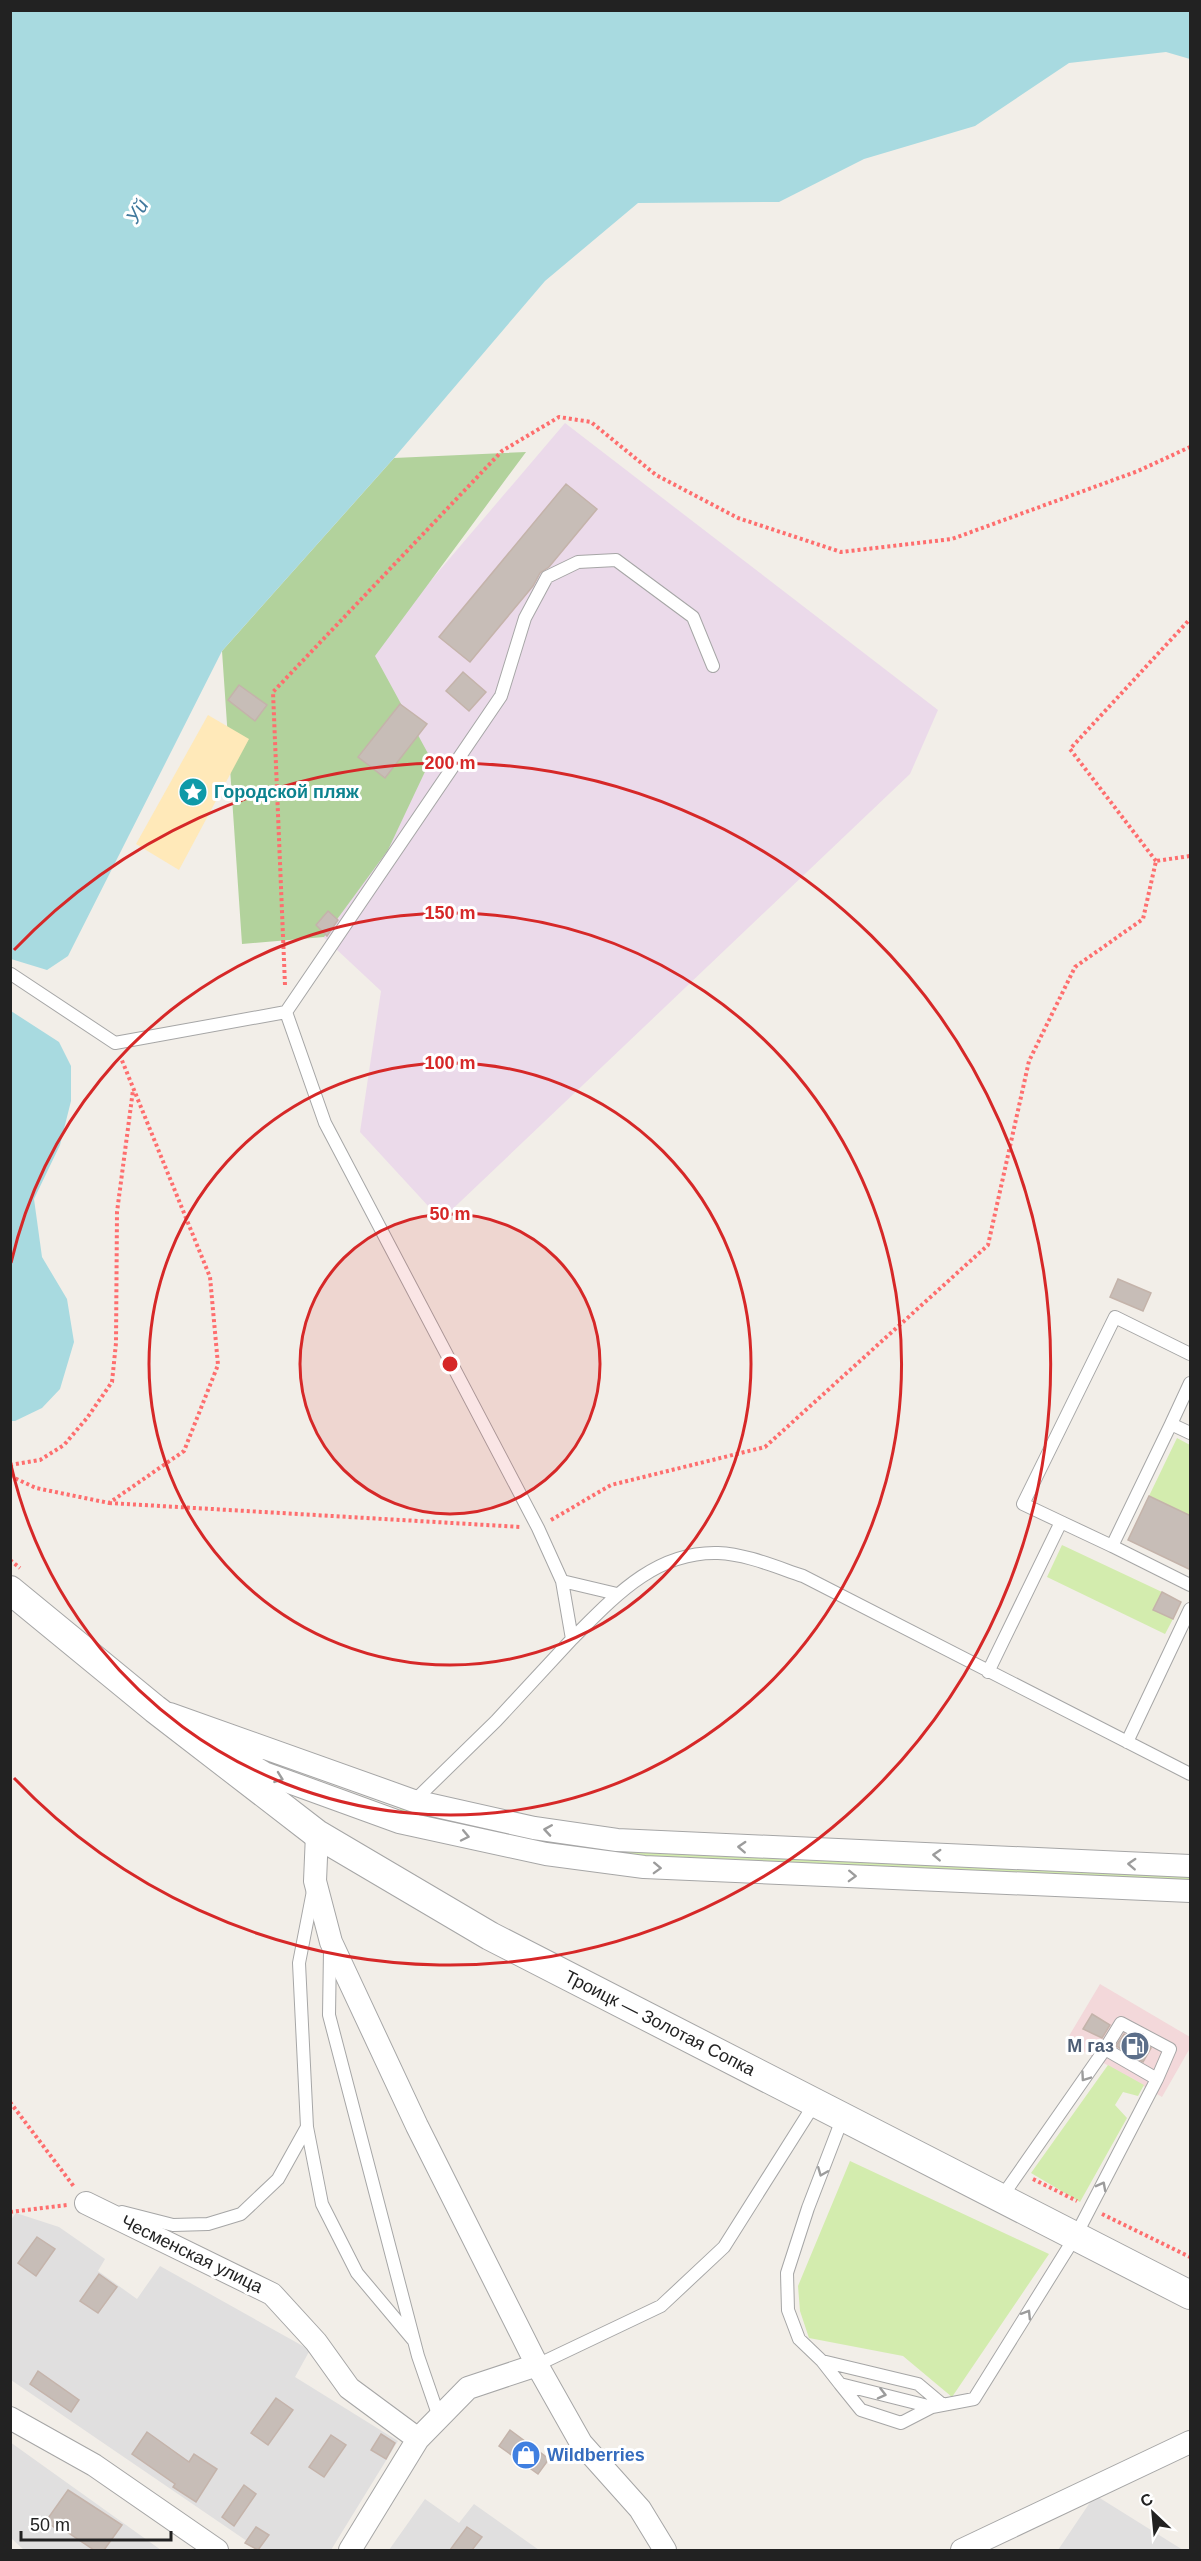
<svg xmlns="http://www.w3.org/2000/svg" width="1201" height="2561" font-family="Helvetica,sans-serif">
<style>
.residential{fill:#e0dfdf}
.commercial{fill:#f3d8da}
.industrial{fill:#ebdaea}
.grass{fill:#d3ecae}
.forest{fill:#b2d29c}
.sand{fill:#ffe9b9}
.water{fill:#a8dae0}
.building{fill:#c7bdb7;stroke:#c4b3aa;stroke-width:1.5}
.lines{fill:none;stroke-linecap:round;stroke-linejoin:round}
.service-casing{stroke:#a6a6a6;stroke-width:14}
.minor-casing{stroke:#a6a6a6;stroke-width:24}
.tertiary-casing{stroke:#a6a6a6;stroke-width:30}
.path{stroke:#fe6e6e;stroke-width:4;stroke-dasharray:3 3;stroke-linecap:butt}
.service{stroke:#fff;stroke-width:12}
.minor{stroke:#fff;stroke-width:22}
.tertiary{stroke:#fff;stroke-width:28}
.oneway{stroke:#9c9c9c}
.ring{fill:none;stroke:#d62828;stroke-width:3}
.labels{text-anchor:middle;stroke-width:6;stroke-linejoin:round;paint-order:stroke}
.culture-label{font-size:18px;font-weight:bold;fill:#0d838f;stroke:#fff;text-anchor:start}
.street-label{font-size:18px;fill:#222;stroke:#fff}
.service-label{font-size:18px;font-weight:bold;fill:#4e5e75;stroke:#fff;text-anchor:end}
.shop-label{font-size:18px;font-weight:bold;fill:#366cbe;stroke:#fff;text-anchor:start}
.water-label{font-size:20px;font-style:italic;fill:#41799d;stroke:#fff}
.centre{fill:#d62828;stroke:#fff;stroke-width:3}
.ring-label{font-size:18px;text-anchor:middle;font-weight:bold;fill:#d62828;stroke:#fff;stroke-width:6;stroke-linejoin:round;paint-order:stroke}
</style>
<rect width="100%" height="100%" fill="#f2eee8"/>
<path class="residential" d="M16 2213 59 2227 105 2259 98 2271 137 2299 160 2266 310 2350 295 2377 398 2441 331 2550H260L11 2380 10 2221Z
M10 2442 161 2550H24L11 2538Z
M1095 2495 1183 2550H1058Z
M425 2499 459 2523 474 2504 539 2550H389Z"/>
<path class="commercial" d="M1100 1984 1190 2037V2048L1162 2097 1066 2041Z"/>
<path class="industrial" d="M565 423 938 710 910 774 441 1220 360 1132 381 991 259 877 295 740Z"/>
<path class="grass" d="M1177 1438 1190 1445V1516L1149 1496Z
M1062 1545 1162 1592 1154 1610 1173 1619 1165 1634 1047 1577Z
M401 1807 501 1828 1190 1873V1885L581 1854 398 1815Z
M1108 2065 1144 2085 1138 2096 1123 2092 1115 2105 1127 2118 1080 2202 1031 2173Z
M850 2161 1049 2254 952 2397 903 2356 809 2338 800 2311 798 2286Z"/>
<path class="forest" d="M526 452 375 656 431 759 388 850 324 937 242 944 222 651 394 458Z"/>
<path class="sand" d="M208 715 249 739 179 870 136 844Z"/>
<path class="water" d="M1190 10V59L1166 52 1069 63 975 126 864 159 779 202 638 203 545 281 394 458 222 651 68 956 47 970 11 959V11Z
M11 1011 59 1042 71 1066V1101L60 1145 34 1199 42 1257 67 1299 74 1342 60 1389 42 1408 15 1421H10Z"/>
<path class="building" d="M566 484 597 509 549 567 540 573 533 586 470 662 439 637Z
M463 672 486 692 469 711 446 691Z
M239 685 267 705 255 721 228 700Z
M400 704 427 724 385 778 358 757Z
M328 911 338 920 327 936 316 925Z
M1118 1279 1151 1293 1143 1311 1110 1297Z
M1149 1496 1191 1516V1570L1128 1540Z
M1162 1592 1181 1602 1173 1619 1153 1610Z
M1092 2014 1110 2025 1102 2038 1083 2029Z
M1124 2034 1151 2048 1143 2062 1116 2046Z
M37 2237 55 2249 36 2276 18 2263Z
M99 2274 117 2287 98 2313 80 2301Z
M38 2371 79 2400 71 2412 30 2384Z
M276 2398 293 2410 268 2445 251 2433Z
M510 2430 549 2459 538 2474 499 2446Z
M147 2432 189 2462 194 2454 217 2469 196 2502 173 2487 175 2484 132 2454Z
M381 2434 395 2443 386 2459 371 2450Z
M331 2435 346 2445 324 2477 309 2467Z
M244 2485 256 2494 234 2526 222 2517Z
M68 2490 122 2525 104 2550H94L61 2528 59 2531 46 2521Z
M256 2527 269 2535 258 2550 245 2543Z
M467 2527 482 2537 472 2550H450Z"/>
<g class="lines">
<g class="service-casing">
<path id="service" d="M11 974 115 1043 286 1012
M1171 1424 1190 1383
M1061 1522 1023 1504 1115 1317 1190 1354
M1112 1546 1190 1585
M562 1581 617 1594
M572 1639C613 1598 655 1551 718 1553 746 1554 776 1567 803 1576L1190 1774
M988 1672 1061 1522 1112 1546 1171 1424 1190 1433
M1127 1742 1190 1609
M414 1801 496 1721 572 1639 562 1581 538 1528 325 1123 286 1012 501 696 525 618 547 577 578 562 616 560 693 617 713 666
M313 1891 299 1963 307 2127 322 2204 357 2273 414 2341
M330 1950 329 2015 418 2356 439 2417
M1105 2049 1121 2023 1170 2049 1157 2079
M843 2117 808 2208 787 2273 788 2310 799 2339 822 2361 840 2384 932 2407 974 2399 1075 2237 1157 2079 1105 2049 1001 2198
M122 2212 173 2225 208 2224 241 2214 278 2179 307 2127
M822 2361 918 2384 943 2405
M537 2365 661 2306 724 2247 815 2103
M840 2384 861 2410 901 2423 932 2407"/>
</g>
<g class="minor-casing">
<path id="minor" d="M170 1714 414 1801 534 1828 617 1840 1190 1866
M226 1750 264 1773 399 1822 546 1854 644 1867 1190 1891
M317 1834 315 1881 331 1942 417 2126 537 2365 581 2443 640 2509 665 2550
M86 2203 272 2294 316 2342 349 2388 418 2439
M10 2418 94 2465 217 2550
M350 2550 418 2439 468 2388 537 2365
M962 2550 1190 2442"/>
</g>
<g class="tertiary-casing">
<path id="tertiary" d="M10 1590 155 1709 317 1834 490 1936 1190 2295"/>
</g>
<path class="path" d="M1156 861 1070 749 1190 619
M285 985 273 692 502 451 559 417 591 422 656 475 738 518 841 552 952 539 1138 471 1190 447
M10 1465 40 1460 64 1445 87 1418 112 1382 116 1343 117 1212 133 1090
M10 1476 36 1488 109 1503 184 1451 218 1365 210 1277 121 1058
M109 1503 521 1527
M551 1520 611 1485 765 1447 988 1245 1029 1061 1075 967 1143 919 1156 861 1190 856
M10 1560 20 1568
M10 2102 75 2188
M1033 2179 1077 2201
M10 2212 67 2205
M1102 2214 1190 2257"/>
<use href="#service" class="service"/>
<use href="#minor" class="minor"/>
<use href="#tertiary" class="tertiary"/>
</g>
<defs><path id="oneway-chevron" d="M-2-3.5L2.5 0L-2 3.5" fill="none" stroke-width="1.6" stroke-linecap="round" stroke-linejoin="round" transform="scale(1.5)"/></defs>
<g class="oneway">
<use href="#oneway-chevron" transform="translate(279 1778) rotate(20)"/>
<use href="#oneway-chevron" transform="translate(548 1830) rotate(-171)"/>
<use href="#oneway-chevron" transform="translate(465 1836) rotate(12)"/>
<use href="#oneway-chevron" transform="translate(742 1847) rotate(-177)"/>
<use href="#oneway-chevron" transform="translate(937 1855) rotate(-177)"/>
<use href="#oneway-chevron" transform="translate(1132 1864) rotate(-177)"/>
<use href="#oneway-chevron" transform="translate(657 1868) rotate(2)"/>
<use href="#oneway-chevron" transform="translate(852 1876) rotate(2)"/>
<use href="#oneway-chevron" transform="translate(1085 2077) rotate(125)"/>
<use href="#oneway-chevron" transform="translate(822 2172) rotate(112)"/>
<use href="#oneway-chevron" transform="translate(1102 2186) rotate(-62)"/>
<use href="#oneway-chevron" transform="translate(1027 2314) rotate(-58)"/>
<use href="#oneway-chevron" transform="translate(882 2394) rotate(14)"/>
</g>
<circle cx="450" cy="1364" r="150" fill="#d62828" fill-opacity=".12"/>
<g class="ring">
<circle cx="450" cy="1364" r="150"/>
<circle cx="450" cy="1364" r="301"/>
<path d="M11 1263A451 451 0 1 1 11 1465"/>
<path d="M14 950A601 601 0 1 1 14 1778"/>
</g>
<defs>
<g id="sight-disc" transform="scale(1.5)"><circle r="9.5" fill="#0f9aa8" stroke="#fff"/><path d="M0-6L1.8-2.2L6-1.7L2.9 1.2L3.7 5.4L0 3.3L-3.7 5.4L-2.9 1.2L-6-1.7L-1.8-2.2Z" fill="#fff"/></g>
<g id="fuel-disc" transform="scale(1.5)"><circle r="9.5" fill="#5c6f8a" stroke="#fff"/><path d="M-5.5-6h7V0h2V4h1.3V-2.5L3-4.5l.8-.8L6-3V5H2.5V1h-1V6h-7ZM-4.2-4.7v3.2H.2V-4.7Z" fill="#fff"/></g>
<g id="shop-disc" transform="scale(1.5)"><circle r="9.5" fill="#3f7fe0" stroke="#fff"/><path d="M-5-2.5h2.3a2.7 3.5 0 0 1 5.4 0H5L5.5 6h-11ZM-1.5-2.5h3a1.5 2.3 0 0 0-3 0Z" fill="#fff"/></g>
</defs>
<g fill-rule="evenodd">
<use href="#sight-disc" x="193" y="792"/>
<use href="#fuel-disc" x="1135" y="2046"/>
<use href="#shop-disc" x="526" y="2455"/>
</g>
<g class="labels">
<g class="culture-label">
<text x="214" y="798">Городской пляж</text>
</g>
<g class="street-label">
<text transform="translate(660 2023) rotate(27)" y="6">Троицк — Золотая Сопка</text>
<text transform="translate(192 2254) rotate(26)" y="6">Чесменская улица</text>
</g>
<g class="service-label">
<text x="1114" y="2052">М газ</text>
</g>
<g class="shop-label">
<text x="547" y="2461">Wildberries</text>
</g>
<g class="water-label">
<text transform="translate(137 211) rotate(-59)" y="7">Уй</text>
</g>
</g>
<circle cx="450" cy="1364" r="9" class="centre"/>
<g class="ring-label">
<text x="450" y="769">200 m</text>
<text x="450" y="919">150 m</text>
<text x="450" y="1069">100 m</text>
<text x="450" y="1220">50 m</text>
</g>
<rect width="1201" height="2561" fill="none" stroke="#222222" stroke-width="24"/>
<g transform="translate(1153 2513) rotate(334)" stroke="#ffffff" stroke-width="4.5" paint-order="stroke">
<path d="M0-4.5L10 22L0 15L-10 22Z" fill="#222222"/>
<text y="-9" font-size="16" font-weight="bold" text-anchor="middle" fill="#222222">С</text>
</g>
<path d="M21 2531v9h150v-9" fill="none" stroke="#222222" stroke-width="3"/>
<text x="30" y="2531" font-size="18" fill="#222222" stroke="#ffffff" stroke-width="4.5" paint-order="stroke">50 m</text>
</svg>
